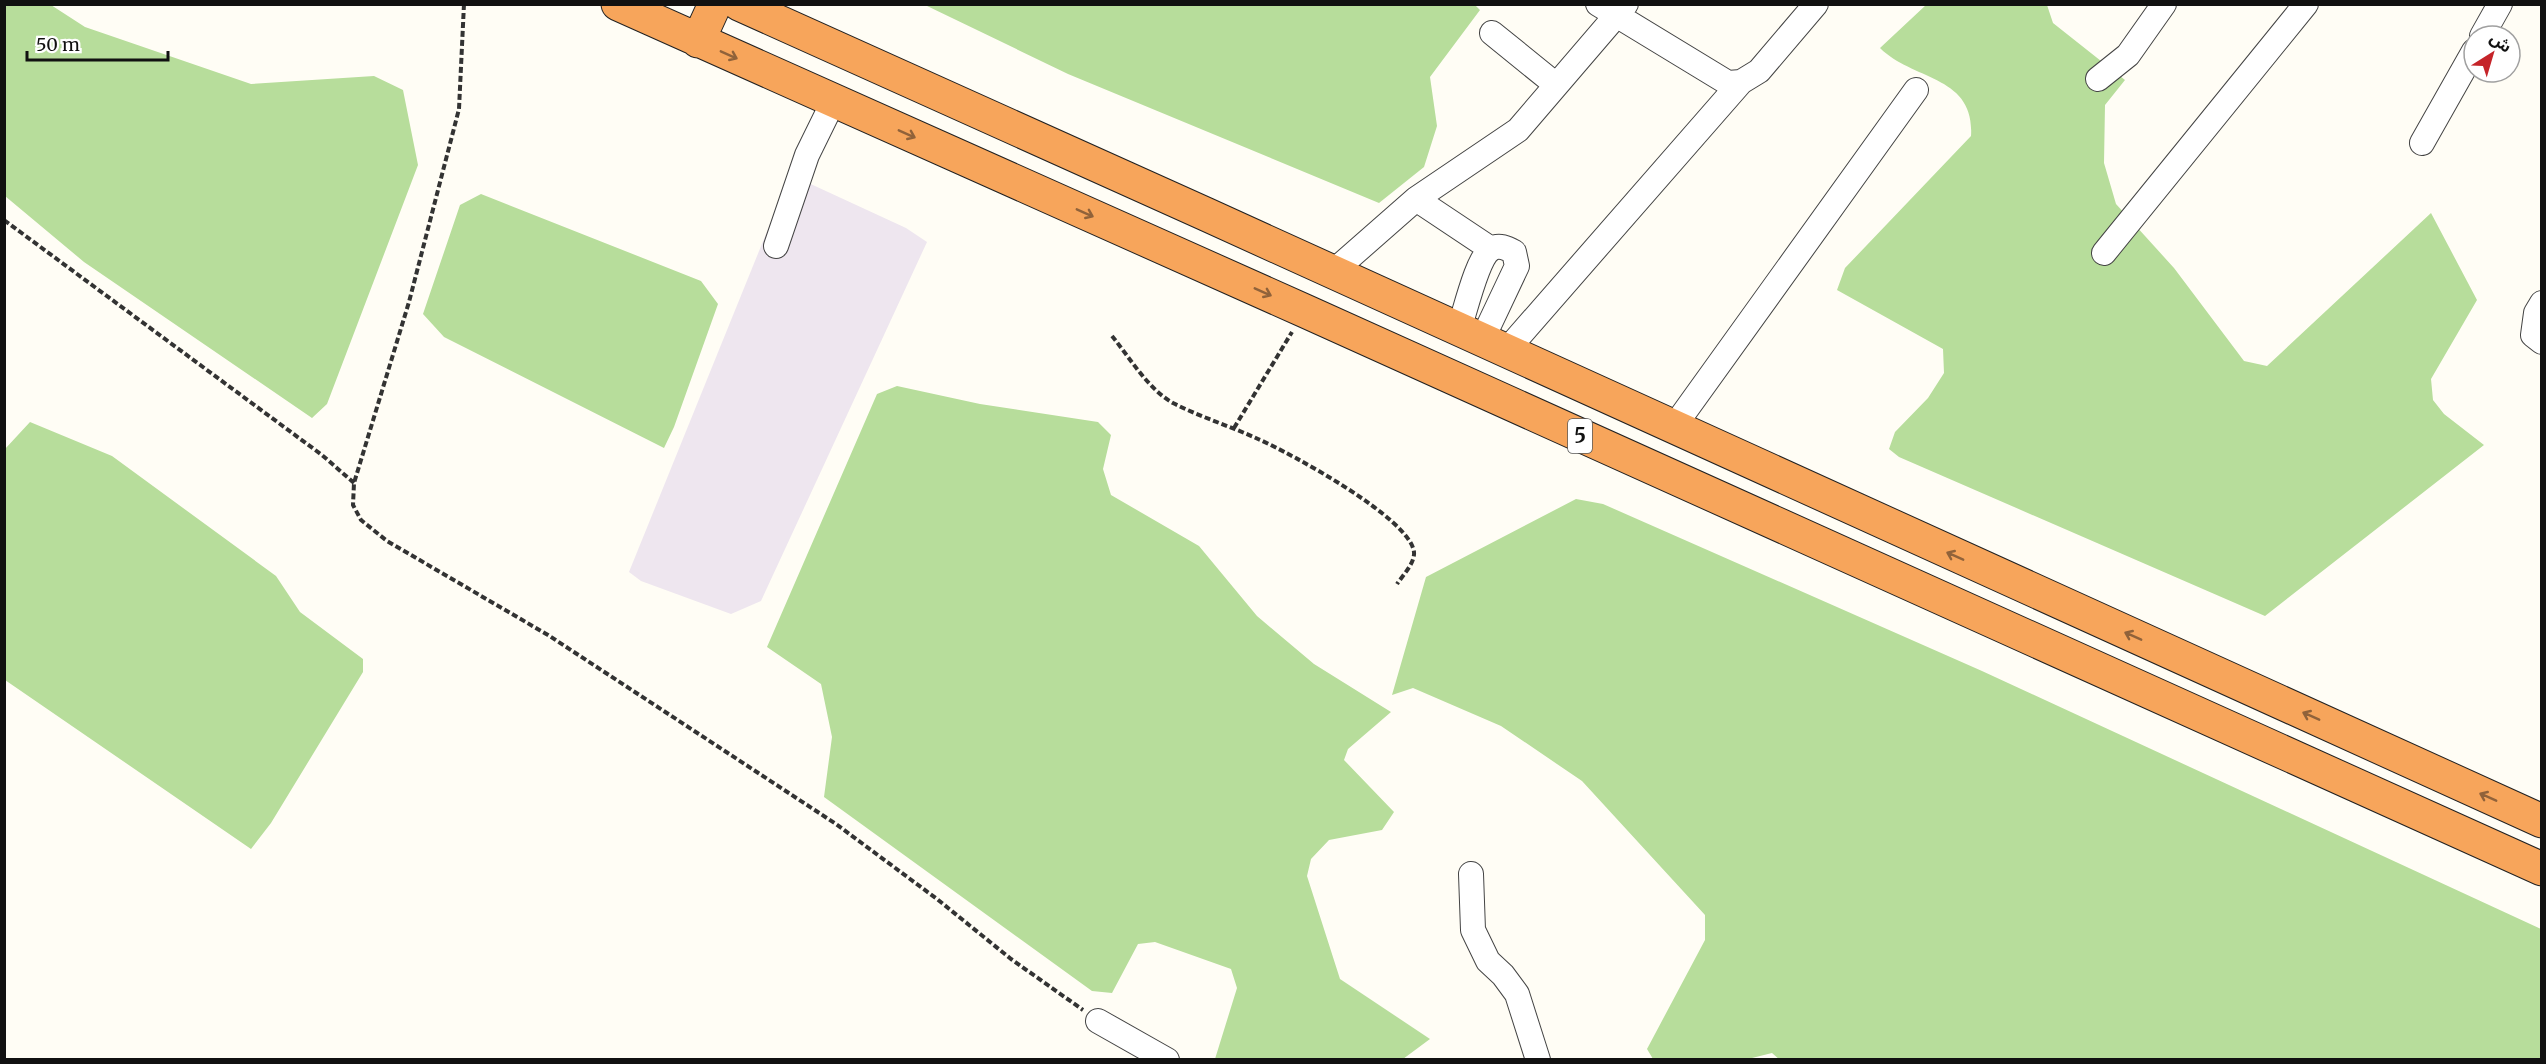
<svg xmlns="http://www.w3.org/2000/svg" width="2546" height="1064" font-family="Merriweather,'Noto Sans Arabic',serif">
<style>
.industrial{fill:#eee6ef}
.forest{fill:#b7dd9b}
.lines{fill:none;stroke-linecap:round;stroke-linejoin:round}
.minor-casing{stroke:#444;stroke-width:26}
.highway-casing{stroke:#222;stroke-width:35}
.path{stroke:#333;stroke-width:4;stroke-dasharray:6 3;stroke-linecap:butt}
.minor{stroke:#fff;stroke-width:24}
.highway{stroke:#f7a55b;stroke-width:33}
.oneway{stroke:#90623a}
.labels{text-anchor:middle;stroke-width:6;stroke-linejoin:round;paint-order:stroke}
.shield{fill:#fff;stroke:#585858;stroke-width:1.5}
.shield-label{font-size:20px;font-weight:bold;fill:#111}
</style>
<rect width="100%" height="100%" fill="#fffdf5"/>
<path class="industrial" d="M802 180 906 228 927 242 761 601 731 614 641 581 629 572 787 182Z"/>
<path class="forest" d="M4 5H51L85 27 251 84 374 76 403 90 418 165 327 404 312 418 84 262 5 196Z
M1475 5 1480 10 1430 77 1437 126 1424 167 1379 203 1068 74 925 5Z
M1926 5H2047L2053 23 2125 80 2105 105 2104 163 2116 204 2174 268 2244 361 2267 366 2431 213 2477 300 2431 379 2433 400 2444 414 2484 445 2265 616 1899 457 1889 449 1895 432 1928 398 1944 373 1943 349 1837 290 1845 268 1971 136C1975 75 1913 81 1880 48Z
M481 194 701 281 718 304 674 427 664 448 444 337 423 314 460 205Z
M897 386 980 404 1098 422 1111 435 1103 469 1111 495 1199 546 1257 616 1314 664 1391 712 1348 749 1344 760 1394 812 1382 830 1329 840 1311 859 1307 876 1340 979 1430 1039 1403 1059H1215L1237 988 1231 969 1155 942 1138 944 1112 993 1092 991 824 797 832 737 821 684 767 647 877 394Z
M30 422 112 456 276 576 300 612 363 659V672L271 823 251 849 5 680V449Z
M1576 499 1603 504 1982 671 2541 929V1059L1780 1060 1772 1053 1748 1059H1653L1647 1049 1705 940V915L1582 781 1501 726 1413 688 1392 695 1426 577Z"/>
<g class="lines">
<g class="minor-casing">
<path id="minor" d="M1598 4 1728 83 1741 82 1759 71 1816 4
M1492 33 1555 84
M2482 36 2500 4
M2098 79 2128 55 2164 4
M2422 143 2474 51
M1416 199 1491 249
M776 246 807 155 833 102
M2104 253 2306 4
M1334 271 1416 199 1518 130 1626 4
M2542 303 2536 313 2533 335 2542 342
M1459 329C1465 312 1477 258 1491 249 1499 244 1507 248 1514 252L1517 266 1482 340
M1506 351 1741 82
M1673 428 1916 90
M1471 874 1473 930 1488 961 1503 975 1517 994 1538 1060
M1098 1021 1167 1060"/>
</g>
<g class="highway-casing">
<path id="highway" d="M618 4 1305 311 2542 869
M739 4C1341 274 1941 548 2542 821
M698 41 715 4"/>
</g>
<path class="path" d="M464 4 459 109 409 302 354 483 353 505 361 520 387 541 548 635 836 824 937 899 1011 959 1083 1010
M4 220 322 455 354 483
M1112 336C1130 358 1148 389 1173 403 1200 417 1230 426 1258 439 1290 453 1410 518 1414 552 1415 563 1403 575 1397 584
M1234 428 1292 332"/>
<use href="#minor" class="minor"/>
<use href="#highway" class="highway"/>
</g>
<defs><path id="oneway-shaft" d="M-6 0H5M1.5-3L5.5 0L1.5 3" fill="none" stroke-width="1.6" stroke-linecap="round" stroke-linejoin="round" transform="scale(1.5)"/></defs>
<g class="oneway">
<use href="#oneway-shaft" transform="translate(729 55) rotate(24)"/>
<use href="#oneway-shaft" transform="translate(907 134) rotate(24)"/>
<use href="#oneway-shaft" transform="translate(1085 213) rotate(24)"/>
<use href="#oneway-shaft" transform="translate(1263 292) rotate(24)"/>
<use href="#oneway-shaft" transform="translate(1955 556) rotate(-156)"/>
<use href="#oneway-shaft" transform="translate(2133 636) rotate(-156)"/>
<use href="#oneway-shaft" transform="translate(2311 716) rotate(-156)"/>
<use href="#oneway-shaft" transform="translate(2488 797) rotate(-156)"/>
</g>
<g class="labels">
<rect class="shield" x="1568" y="419" width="24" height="34" rx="4.5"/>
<g class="shield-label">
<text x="1580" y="443">5</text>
</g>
</g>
<rect width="2546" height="1064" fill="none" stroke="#111111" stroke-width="12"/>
<g transform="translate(2492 54) rotate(37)"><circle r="28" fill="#ffffff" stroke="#a0a0a0" stroke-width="1.5"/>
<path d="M0-4.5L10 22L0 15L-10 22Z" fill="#c52429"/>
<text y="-9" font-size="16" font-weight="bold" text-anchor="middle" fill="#111111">ش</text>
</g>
<path d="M27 51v9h141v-9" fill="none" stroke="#111111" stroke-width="3"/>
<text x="36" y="51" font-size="18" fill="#111111" stroke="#ffffff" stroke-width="4.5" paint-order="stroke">50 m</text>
</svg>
